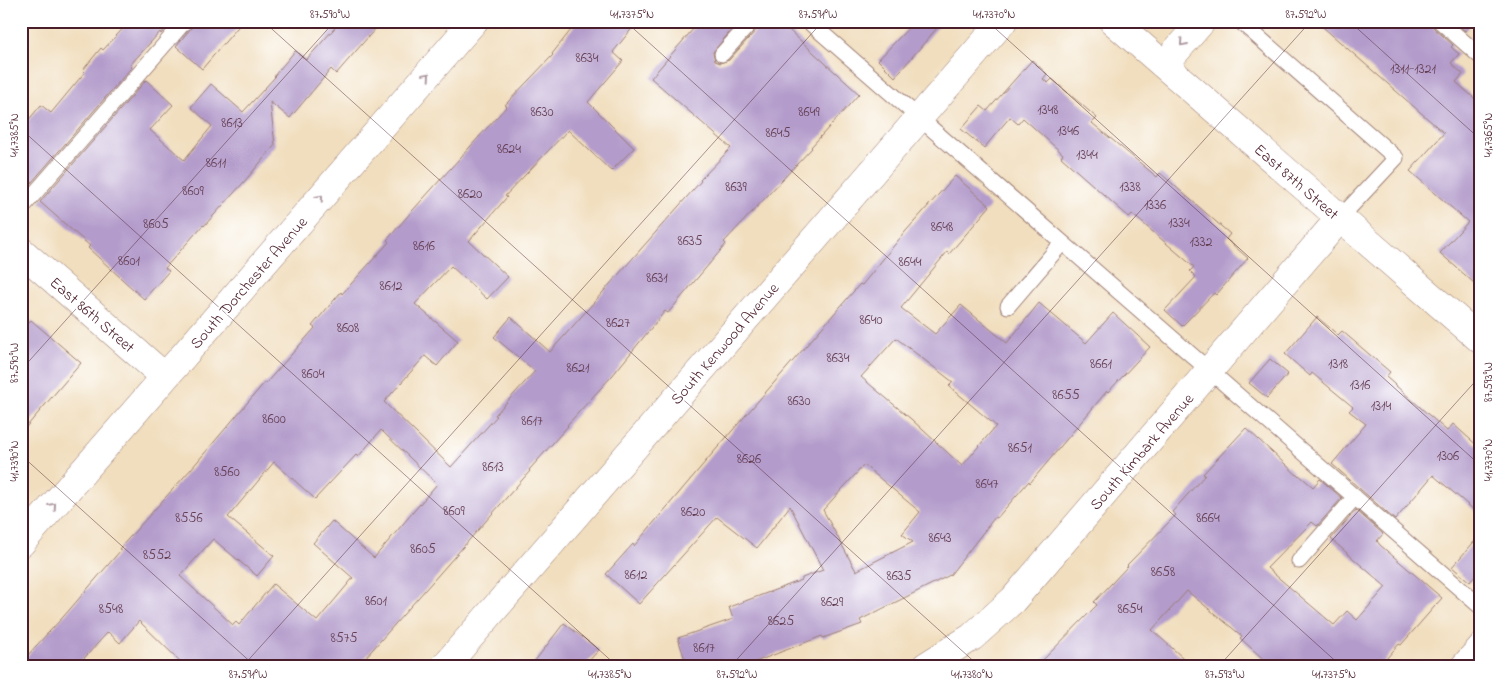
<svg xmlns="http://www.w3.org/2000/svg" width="1502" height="687" font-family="'Indie Flower',sans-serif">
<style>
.building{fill:#b39bcb;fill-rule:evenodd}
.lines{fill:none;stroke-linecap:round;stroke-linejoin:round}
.service-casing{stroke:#9e7e74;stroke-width:17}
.minor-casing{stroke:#9e7e74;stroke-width:29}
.secondary-casing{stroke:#9e7e74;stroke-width:29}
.service{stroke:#fff;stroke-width:15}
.minor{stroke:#fff;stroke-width:28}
.secondary{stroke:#fff;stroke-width:28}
.oneway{stroke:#ae9aa0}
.ticks{fill:none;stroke:#4a1f2b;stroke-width:1;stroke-opacity:0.45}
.labels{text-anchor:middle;stroke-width:4;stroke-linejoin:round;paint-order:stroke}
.number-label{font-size:14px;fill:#643e53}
.street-label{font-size:16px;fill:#4a1f2b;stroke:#fff}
.neatline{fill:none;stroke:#4a1f2b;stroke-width:2}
.ticks-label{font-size:12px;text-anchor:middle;fill:#4a1f2b}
</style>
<rect width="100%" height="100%" fill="#fff"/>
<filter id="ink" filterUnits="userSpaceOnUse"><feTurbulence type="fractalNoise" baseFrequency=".02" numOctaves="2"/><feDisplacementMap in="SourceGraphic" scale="10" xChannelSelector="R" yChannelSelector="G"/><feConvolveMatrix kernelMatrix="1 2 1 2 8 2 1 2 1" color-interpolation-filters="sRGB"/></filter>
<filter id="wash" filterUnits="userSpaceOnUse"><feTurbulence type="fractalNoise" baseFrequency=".0096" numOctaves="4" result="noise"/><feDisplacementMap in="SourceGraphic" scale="20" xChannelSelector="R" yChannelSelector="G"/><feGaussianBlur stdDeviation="1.12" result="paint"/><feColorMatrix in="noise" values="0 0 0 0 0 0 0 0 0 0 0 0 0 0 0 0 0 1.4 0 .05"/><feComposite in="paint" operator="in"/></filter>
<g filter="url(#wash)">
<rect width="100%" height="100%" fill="#f1debe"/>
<g id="blocks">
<path class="building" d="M130 21H172L161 34 160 32 130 65 132 67 25 190 21 186V129L41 105 51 113 85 72 83 70 101 48 103 50Z
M194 21H243L202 69 176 46 192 27Z
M341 21H382L336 74 331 69 290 118 270 102 275 145 244 182 204 226 203 225 165 268 169 271 144 299 88 248 90 246 40 202 146 80 173 105 150 130 184 160 212 126 191 107 211 84 243 112 275 77 274 76 295 51 306 60Z
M578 21H638L613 52 623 61 588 102 634 148 611 171 568 130 505 196 507 197 469 241 508 277 487 299 451 266 415 304 458 341 437 366 425 356 384 402 451 467 497 416 495 415 535 371 494 337 511 317 550 352 701 181 700 180 731 148 651 78 700 21H739L713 52 715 61 720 63 729 60 759 27 761 21H779L859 94 811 147 812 148 724 242 726 244 668 313 665 311 612 376 567 425 568 426 529 470 530 471 358 666H185L139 621 120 643 108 632 77 666H21V663L36 646 64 616 121 550 119 549 192 468 265 382 266 383 315 328 312 326 341 292 342 294 389 242 387 240 413 210 507 106 505 105 553 55 552 54ZM381 430 437 484 374 558 332 521 313 543 353 578 317 621 273 584 239 625 236 622 233 625 180 576 213 539 257 576 274 556 228 517 274 462 315 499 356 455 358 457Z
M915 21H943L895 77 878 60Z
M1316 21H1431L1434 28 1453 45 1451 47 1459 54 1451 63 1463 74 1456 82 1481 104V289L1440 253 1468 222 1410 171 1444 133Z
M1454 21H1473L1465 31Z
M1032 60 1047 74 1043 79 1048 83 1052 79 1097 118 1092 123 1157 177 1160 173 1230 234 1226 239 1248 258 1216 295 1214 293 1182 326 1165 310 1196 277 1190 271 1194 267 1132 214 1129 217 1061 157 1063 154 1023 118 1018 124 1010 117 984 148 961 129 981 106 987 111Z
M955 176 990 206 949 254 947 252 901 308 935 334 961 305 1007 343 1039 303 1086 343 1113 313 1150 347 1108 392 1107 391 1030 483 1029 481 997 518 995 517 950 575 860 620 862 624 823 638 822 636 745 666H687L678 638 733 619 729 607 802 580V578L823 570 790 506 757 548 717 517 639 604 606 574 633 544 634 546 712 454 860 284 862 285 905 232ZM896 338 953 382 949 386 996 426 962 466 911 419 861 377ZM864 465 920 512 902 534 913 542 856 571 823 510Z
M1317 317 1338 335 1342 331 1390 372 1386 377 1447 431 1453 424 1481 449V516L1433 475 1395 520 1332 464 1366 424 1349 411 1353 407 1312 373 1310 376 1285 354Z
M31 320 81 363 21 433V331Z
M1270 359 1288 374 1267 398 1249 383Z
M1246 428 1298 476 1299 475 1313 487 1320 479 1342 498 1317 526 1312 522 1267 568 1334 625 1347 611 1357 620 1386 587 1331 539 1356 510 1383 534 1377 541 1380 545 1442 598 1401 645 1399 644 1380 666H1271L1240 638 1242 636 1187 591 1152 630 1192 666H1037L1097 605 1094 602 1128 566 1127 565 1176 515 1172 512 1205 475 1203 474Z
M1481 534V569L1470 582 1452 567Z
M564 623 599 650 584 666H531Z"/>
</g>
</g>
<g filter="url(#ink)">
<use href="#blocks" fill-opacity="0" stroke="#9e7e74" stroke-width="1"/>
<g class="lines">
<g class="service-casing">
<path id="service" d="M808 21 1481 607
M1240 21 1396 158 1340 218
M1440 21 1481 57
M722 54 752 21
M21 209 185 21
M1008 306 1062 243
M1299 561 1355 497"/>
</g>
<g class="minor-casing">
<path id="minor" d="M1164 65 1202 21
M21 251 165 377
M21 543 474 21
M445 666 1003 21
M926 666 972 637 1013 600 1340 218
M1465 666 1481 648"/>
</g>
<g class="secondary-casing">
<path id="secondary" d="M1113 21 1481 340"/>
</g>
<use href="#service" class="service"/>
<use href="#minor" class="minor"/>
<use href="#secondary" class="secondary"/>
</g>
<defs><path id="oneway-chevron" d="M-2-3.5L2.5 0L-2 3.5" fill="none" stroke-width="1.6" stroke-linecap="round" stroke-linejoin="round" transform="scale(1.25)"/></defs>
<g class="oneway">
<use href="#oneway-chevron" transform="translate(1183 43) rotate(131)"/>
<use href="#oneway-chevron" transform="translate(427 76) rotate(-49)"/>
<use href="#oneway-chevron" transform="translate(320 198) rotate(-49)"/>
<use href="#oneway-chevron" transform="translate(53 506) rotate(-49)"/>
</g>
</g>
<path class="ticks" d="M263 21 979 666M625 21 1341 666M987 21 1481 466M1349 21 1481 140M21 129 617 666M21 370 335 21M21 455 255 666M243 666 823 21M731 666 1311 21M1219 666 1481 375"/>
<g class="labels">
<g class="number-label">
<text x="587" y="62">8634</text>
<text x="1413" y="73">1311-1321</text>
<text x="1048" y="114">1348</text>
<text x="542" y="116">8630</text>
<text x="809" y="116">8649</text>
<text x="232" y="127">8613</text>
<text x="1068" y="135">1346</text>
<text x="778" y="137">8645</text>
<text x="509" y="153">8624</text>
<text x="1087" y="159">1344</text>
<text x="216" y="167">8611</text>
<text x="736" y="191">8639</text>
<text x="1130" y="191">1338</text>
<text x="193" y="195">8609</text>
<text x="470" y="198">8620</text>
<text x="1155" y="209">1336</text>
<text x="1179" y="227">1334</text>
<text x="156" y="228">8605</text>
<text x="942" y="231">8648</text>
<text x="690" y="245">8635</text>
<text x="1201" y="246">1332</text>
<text x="424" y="250">8616</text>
<text x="129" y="265">8601</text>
<text x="910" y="266">8644</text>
<text x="657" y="282">8631</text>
<text x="391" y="290">8612</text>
<text x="871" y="324">8640</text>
<text x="618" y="327">8627</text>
<text x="348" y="332">8608</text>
<text x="838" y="362">8634</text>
<text x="1101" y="368">8661</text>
<text x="1338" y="368">1318</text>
<text x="578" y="372">8621</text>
<text x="313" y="378">8604</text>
<text x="1360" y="389">1316</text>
<text x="1066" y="399">8655</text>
<text x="799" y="405">8630</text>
<text x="1381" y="410">1314</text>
<text x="274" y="423">8600</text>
<text x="532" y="425">8617</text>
<text x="1020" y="452">8651</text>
<text x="1448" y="460">1306</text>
<text x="749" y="463">8626</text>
<text x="493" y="471">8613</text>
<text x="227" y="476">8560</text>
<text x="987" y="488">8647</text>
<text x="454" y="515">8609</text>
<text x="693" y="516">8620</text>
<text x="189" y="522">8556</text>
<text x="1208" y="522">8664</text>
<text x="940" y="542">8643</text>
<text x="423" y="553">8605</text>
<text x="157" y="559">8552</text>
<text x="1163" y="576">8658</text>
<text x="636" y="579">8612</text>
<text x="899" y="580">8635</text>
<text x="376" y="605">8601</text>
<text x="832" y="606">8629</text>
<text x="111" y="613">8548</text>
<text x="1130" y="613">8654</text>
<text x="781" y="625">8625</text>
<text x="344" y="642">8575</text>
<text x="704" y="652">8617</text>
</g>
<g class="street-label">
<text transform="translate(1297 181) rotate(41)" y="6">East 87th Street</text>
<text transform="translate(248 282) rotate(-49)" y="6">South Dorchester Avenue</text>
<text transform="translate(93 314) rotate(41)" y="6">East 86th Street</text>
<text transform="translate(724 343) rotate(-49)" y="6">South Kenwood Avenue</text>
<text transform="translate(1141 451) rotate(-49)" y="6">South Kimbark Avenue</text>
</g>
</g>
<rect width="1502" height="687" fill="none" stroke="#fff" stroke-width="55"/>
<rect x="28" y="28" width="1446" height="632" class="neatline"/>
<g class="ticks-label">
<text x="330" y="18">87.590°W</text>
<text x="632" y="18">41.7375°N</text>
<text x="818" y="18">87.591°W</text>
<text x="994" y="18">41.7370°N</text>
<text x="1306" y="18">87.592°W</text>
<text transform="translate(1488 135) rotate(-90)" y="4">41.7365°N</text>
<text transform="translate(14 135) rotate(-90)" y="4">41.7385°N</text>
<text transform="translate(14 363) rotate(-90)" y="4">87.590°W</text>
<text transform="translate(1488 382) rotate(-90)" y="4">87.593°W</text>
<text transform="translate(1488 460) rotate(-90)" y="4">41.7370°N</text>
<text transform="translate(14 461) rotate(-90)" y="4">41.7390°N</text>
<text x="248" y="678">87.591°W</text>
<text x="610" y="678">41.7385°N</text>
<text x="737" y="678">87.592°W</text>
<text x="972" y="678">41.7380°N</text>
<text x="1225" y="678">87.593°W</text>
<text x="1334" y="678">41.7375°N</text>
</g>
</svg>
